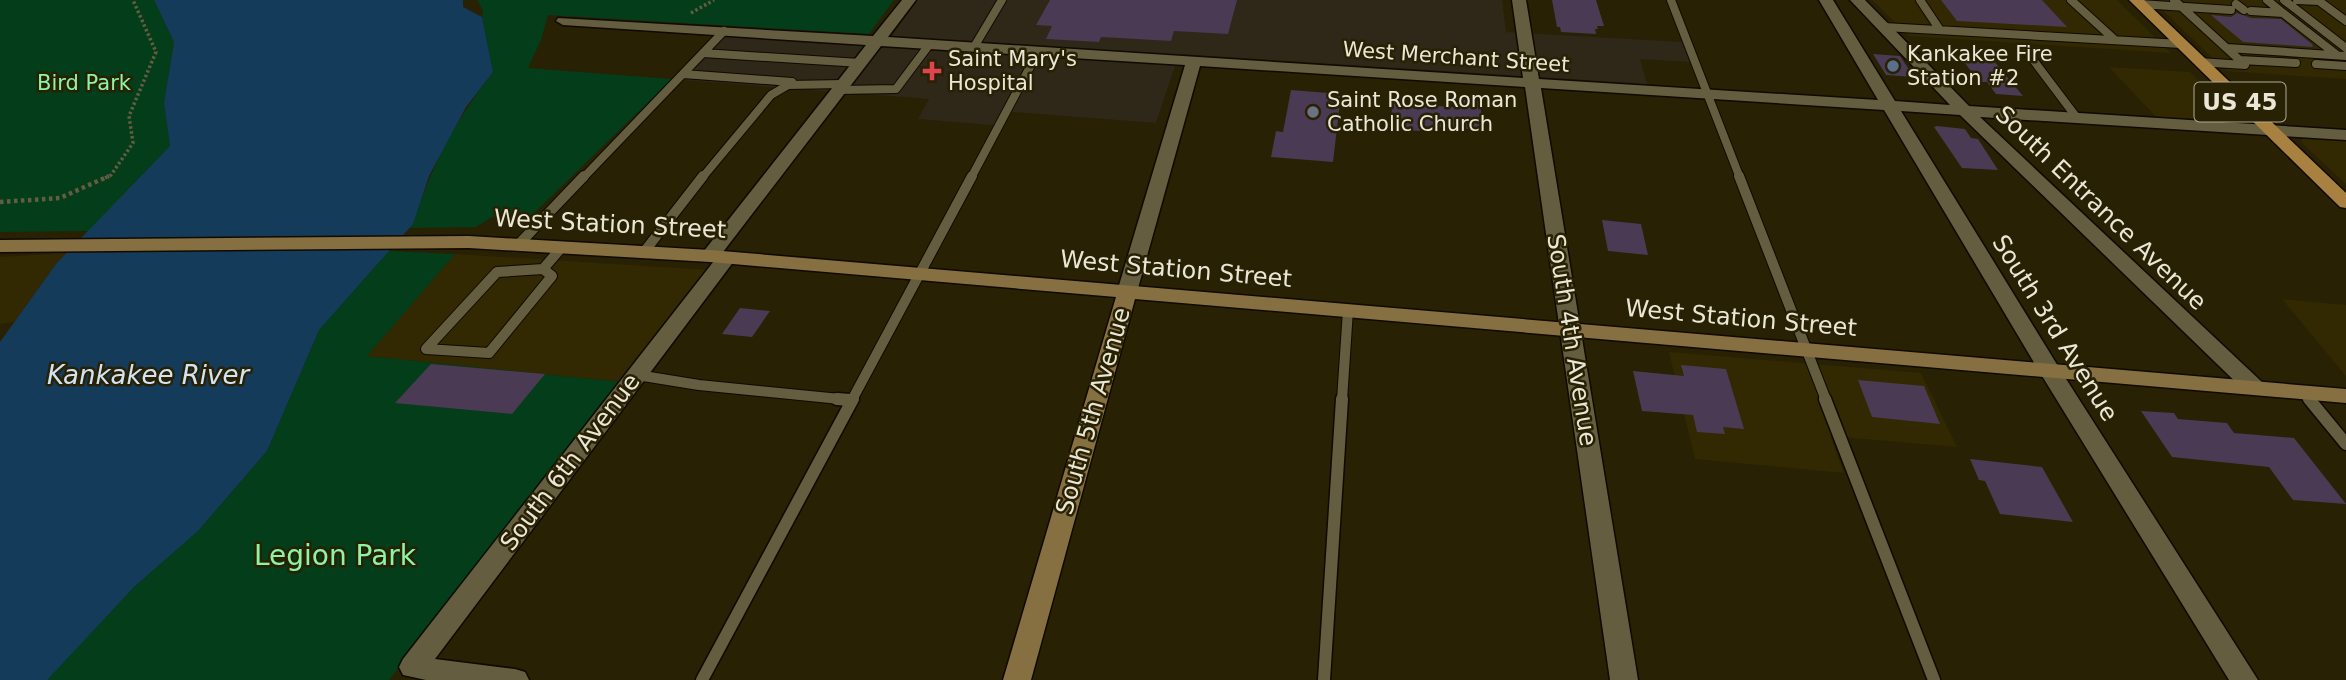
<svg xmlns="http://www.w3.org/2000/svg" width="2346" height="680" font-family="'DejaVu Sans',sans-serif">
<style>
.built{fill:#322902}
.medical{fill:#2f2717}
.green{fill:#043d19}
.water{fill:#153b5b}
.building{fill:#4a3a53}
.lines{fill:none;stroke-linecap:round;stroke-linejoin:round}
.lane-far2-casing{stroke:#100a00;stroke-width:10}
.lane-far1-casing{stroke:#100a00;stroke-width:12}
.lane-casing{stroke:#100a00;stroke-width:15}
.street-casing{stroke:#100a00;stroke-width:3}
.secondary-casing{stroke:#100a00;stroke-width:3}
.primary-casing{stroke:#100a00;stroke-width:3}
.path-far1{stroke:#635d43;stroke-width:3.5;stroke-dasharray:2.5 2.5;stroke-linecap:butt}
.path{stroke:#635d43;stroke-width:4.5;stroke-dasharray:3.5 3.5;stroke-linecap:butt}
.lane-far2{stroke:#645d3f;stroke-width:8}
.lane-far1{stroke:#645d3f;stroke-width:10}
.lane{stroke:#645d3f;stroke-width:12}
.street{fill:#645d3f;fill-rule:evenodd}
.secondary{fill:#866f40;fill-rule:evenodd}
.primary{fill:#a88040;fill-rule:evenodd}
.service-dot{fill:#5c6f8a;stroke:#282104;stroke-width:2.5}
.health-dot{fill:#e0444e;stroke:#282104;stroke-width:2.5}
.worship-dot{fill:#6b7280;stroke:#282104;stroke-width:2.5}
.labels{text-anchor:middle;stroke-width:5;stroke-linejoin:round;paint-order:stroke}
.far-poi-label{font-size:21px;fill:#ebe7d6;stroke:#282104;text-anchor:start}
.far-street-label{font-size:21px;fill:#ebe7d6;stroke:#282104}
.far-park-label{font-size:21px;fill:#8cf4a4;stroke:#282104}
.shield{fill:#282104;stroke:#b0ac97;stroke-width:2}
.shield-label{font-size:23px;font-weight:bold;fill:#ebe7d6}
.street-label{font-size:24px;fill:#ebe7d6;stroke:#282104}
.water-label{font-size:26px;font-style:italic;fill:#d2e4f4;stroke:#282104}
.near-park-label{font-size:28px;fill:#8cf4a4;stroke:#282104}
</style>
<rect width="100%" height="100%" fill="#282104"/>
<path class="built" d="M1872 0H2117L2171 53 1909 36Z
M2152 0H2346V79L2226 71Z
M2109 67 2190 72 2242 124 2158 119Z
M2304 138 2346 141V184L2304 145 2301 140Z
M67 253 56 264 14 322 0 324V257Z
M455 254 708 270 621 382 366 356Z
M2282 299 2346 305V376Z
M1669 352 1921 373 1957 447 1830 436 1844 473 1695 459Z"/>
<path class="medical" d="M917 0H1502L1506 32 1683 42 1691 62 1640 59 1647 84 1179 54 1156 123 1012 112 1004 126 918 119 929 99 682 80 725 36 884 47Z"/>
<path class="green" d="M0 0H154L174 42 164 103 170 146 89 231 0 232Z
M477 0H894L869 34 548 15 541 40 528 68 672 79 527 220 492 217 476 227 409 228 413 224C432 165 455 121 493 72L482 17 483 11Z
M389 251 455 254 367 356 621 382 389 680H45L134 587 198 531 267 451 319 330Z"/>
<path class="water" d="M154 0H463V7L482 17 493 72 466 107 429 176 413 224 319 330 267 451 198 531 134 587 47 680H0V342L56 264 170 146 164 103 174 42Z"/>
<path class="building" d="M1050 0H1237L1228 34 1174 31 1171 41 1101 37 1099 42 1046 39 1052 26 1036 25Z
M1552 0H1596L1604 26H1597L1598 29H1595L1596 34 1561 32 1560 27H1557Z
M1941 0H2042L2067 27 1957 21Z
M2237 13 2251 18 2281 19 2313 45 2312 47 2243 42 2211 15 2231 17Z
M1873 54 1900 56 1914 77 1886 75Z
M1962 59 1994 61 2023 96 1996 94 1987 82H1979Z
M1291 90 1341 94 1333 162 1271 157 1276 131 1283 132Z
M1453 99 1480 101 1483 130 1420 126V131L1391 129 1392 103 1453 107Z
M1937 126 1965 129 1971 138 1978 139 1998 170 1962 168 1934 127Z
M1602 220 1641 224 1648 255 1608 251Z
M740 308 770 311 752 337 722 334Z
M431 364 545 374 512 414 395 403Z
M1681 365 1726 369 1744 429 1723 427 1725 434 1697 432 1693 415 1642 411 1633 371 1684 376Z
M1858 380 1924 386 1940 424 1872 417Z
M2141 411 2174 413 2178 419 2227 423 2234 433 2294 438 2346 504 2293 500 2269 467 2172 457Z
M1970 459 2042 467 2073 522 2000 514 1985 481 1979 480Z"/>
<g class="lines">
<g class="lane-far2-casing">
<path id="lane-far2" d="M1671 0 1740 178
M1920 0 1940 30
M2071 0 2115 40
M2174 0 2245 65 2199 62
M2284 0 2346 48
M2297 0 2319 1 2346 21
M2140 4 2231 10
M2236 4 2244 10
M2251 11 2283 13 2267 0
M2283 13 2337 55
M1884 27 2181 44
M974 47 1002 0
M2227 48 2346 56
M2025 49 2077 118
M703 53 860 63
M2240 60 2296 63
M2316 64 2346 66
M683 74 792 82
M839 90 896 89 929 45
M583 178 724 31
M702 178 771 95 788 85 843 84
M971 178 1038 52"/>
</g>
<g class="lane-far1-casing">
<path id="lane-far1" d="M1739 176 1826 400
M518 245 584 176
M644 252 703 176
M543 269 552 276 489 353 426 349 497 272Z
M543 269 562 247
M637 375 699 385 850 400
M2304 393 2310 400
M852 400 972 176
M1342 400 1348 310"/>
</g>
<g class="lane-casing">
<path id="lane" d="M837 399 850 400
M1825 399 1934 680
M2309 399 2346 444
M702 680 853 399
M1324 680 1342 399"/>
</g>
<g class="street-casing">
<path id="street" d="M902 0H916L888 37 1523 78 1512 0H1526L1539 79 1878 100 1819 0H1833L1895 101 1950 105 1850 0H1865L1969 106 2346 130V140L1980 117 2263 383 2266 388 2263 393H2247L1960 115 1901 111 2061 371 2258 680H2229L2039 371 1884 110 1541 88 1638 680H1610L1525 87 1200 66 1137 292 1134 296H1120L1117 292 1185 65 881 46 723 252 734 253 737 257 734 261 435 659 515 669 525 672 529 680H426L403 675 399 667 403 659 714 261 703 260 700 256 866 45 563 25 556 21 558 18 873 36Z"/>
</g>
<g class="secondary-casing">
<path id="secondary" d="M469 236 710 250 2346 389V403L1135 299 1031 680H1003L1116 297 710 262 469 248 0 252V240Z"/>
</g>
<g class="primary-casing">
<path id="primary" d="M2129 0H2144L2346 193V208L2340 207Z"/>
</g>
<path class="path-far1" d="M691 13 714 0
M105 178 111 175 133 143 129 116 156 52 133 0"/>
<path class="path" d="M0 202 60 198 109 176"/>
<use href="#lane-far2" class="lane-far2"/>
<use href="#lane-far1" class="lane-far1"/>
<use href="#lane" class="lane"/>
<use href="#street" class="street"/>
<use href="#secondary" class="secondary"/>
<use href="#primary" class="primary"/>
</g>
<circle class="service-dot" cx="1893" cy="66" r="7"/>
<path class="health-dot" d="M928.5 60.5h7v7h7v7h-7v7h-7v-7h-7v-7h7z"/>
<circle class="worship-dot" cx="1313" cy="112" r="7"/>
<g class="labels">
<g class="far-poi-label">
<text x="1907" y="61">Kankakee Fire<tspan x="1907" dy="24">Station #2</tspan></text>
<text x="948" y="66">Saint Mary's<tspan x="948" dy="24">Hospital</tspan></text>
<text x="1327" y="107">Saint Rose Roman<tspan x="1327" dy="24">Catholic Church</tspan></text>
</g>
<g class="far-street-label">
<text transform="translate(1456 57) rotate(4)" y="7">West Merchant Street</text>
</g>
<g class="far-park-label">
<text x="84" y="90">Bird Park</text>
</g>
<rect class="shield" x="2194.5" y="82.5" width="91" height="39" rx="5"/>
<g class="shield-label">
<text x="2240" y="110">US 45</text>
</g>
<g class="street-label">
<text transform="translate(2101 208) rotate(44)" y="8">South Entrance Avenue</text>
<text transform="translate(610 224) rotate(3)" y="8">West Station Street</text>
<text transform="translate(1176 269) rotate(5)" y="8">West Station Street</text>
<text transform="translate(1741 318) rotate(5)" y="8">West Station Street</text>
<text transform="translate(2055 328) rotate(58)" y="8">South 3rd Avenue</text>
<text transform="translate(1572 340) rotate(81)" y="8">South 4th Avenue</text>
<text transform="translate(1093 411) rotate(-74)" y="8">South 5th Avenue</text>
<text transform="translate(570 462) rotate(-53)" y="8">South 6th Avenue</text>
</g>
<g class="water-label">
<text x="148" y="384">Kankakee River</text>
</g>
<g class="near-park-label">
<text x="335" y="565">Legion Park</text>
</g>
</g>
</svg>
